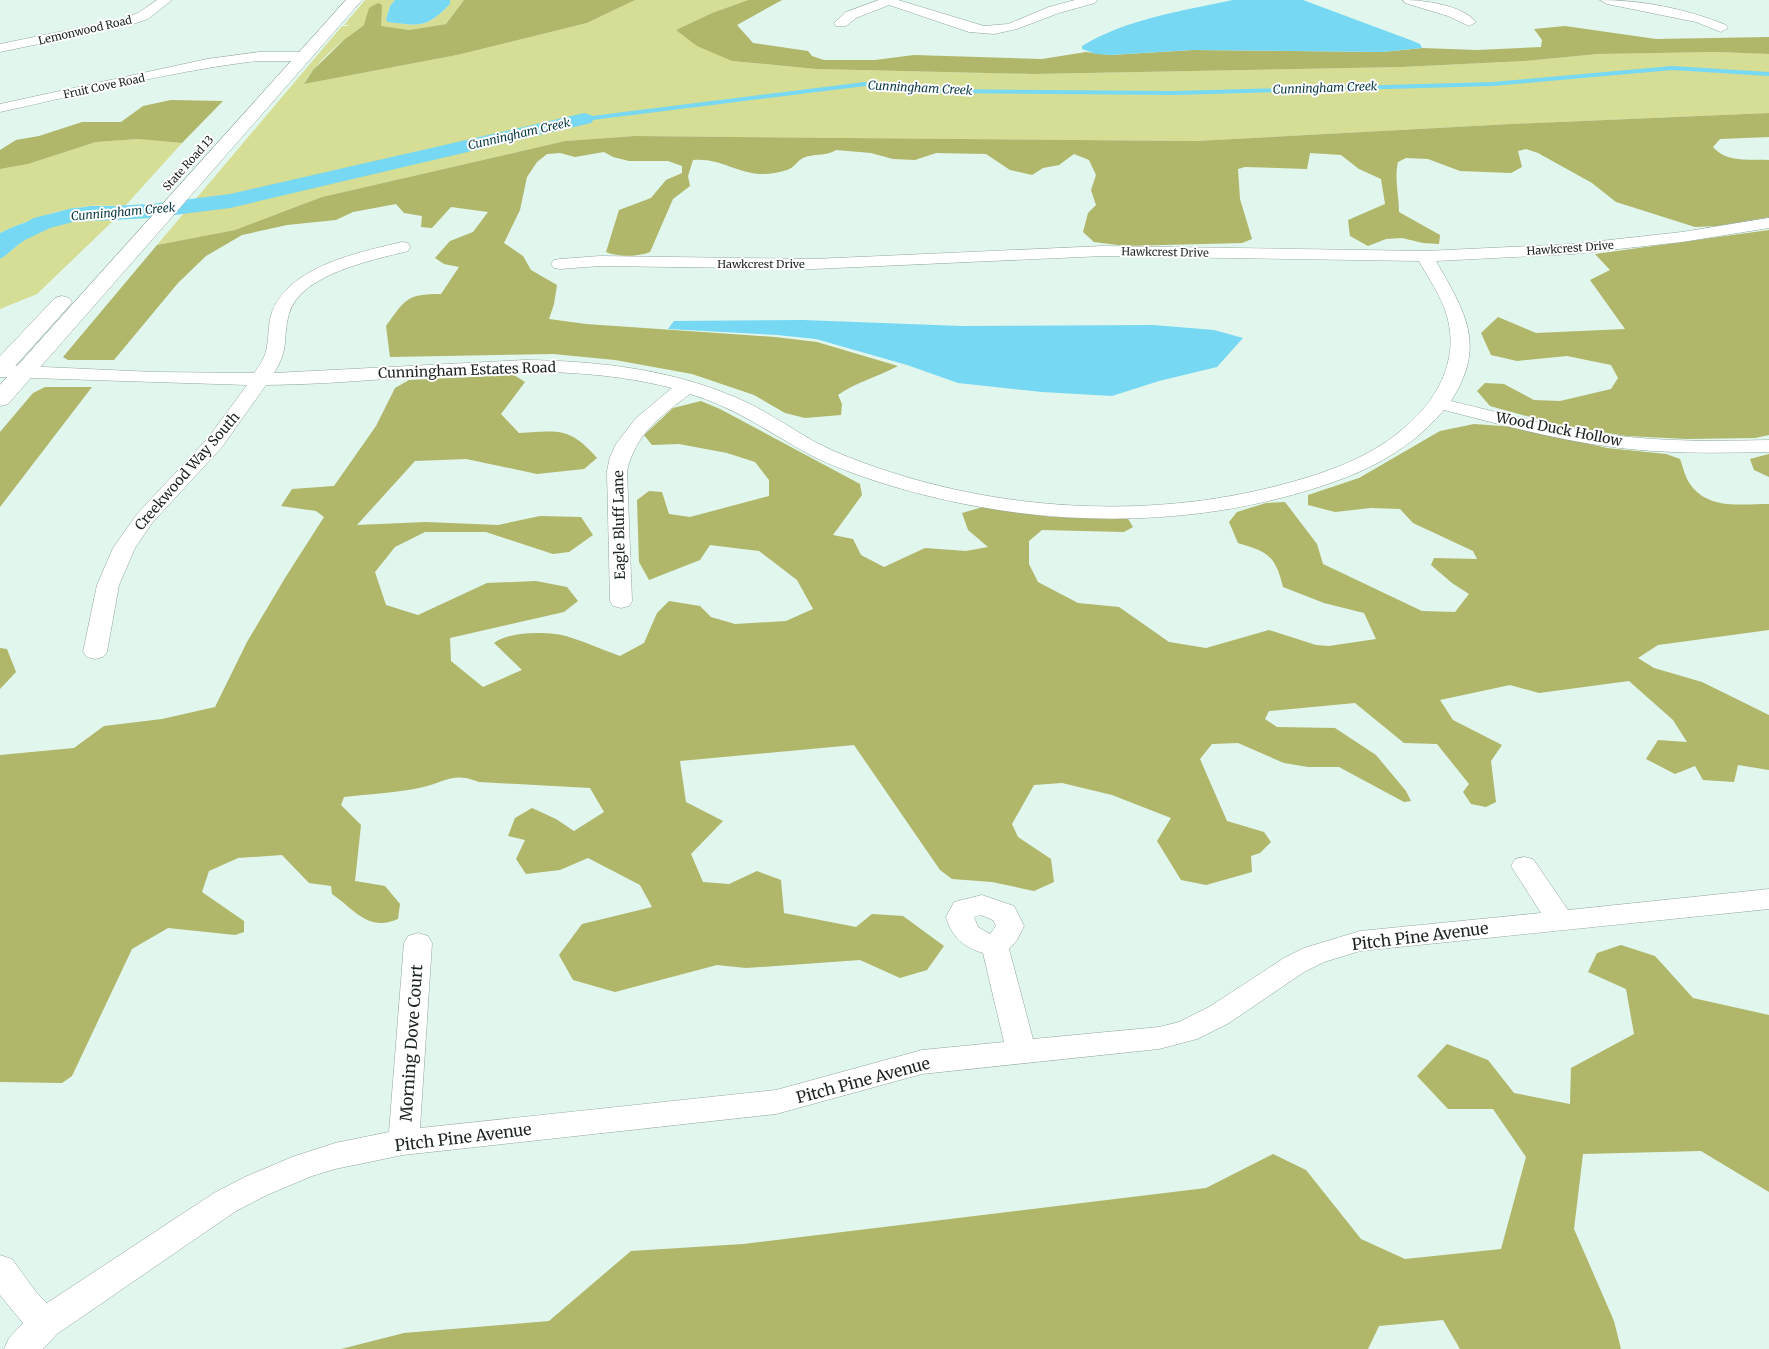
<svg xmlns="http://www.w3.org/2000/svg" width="1769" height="1349" font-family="Merriweather,serif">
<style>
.green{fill:#d6dd94}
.forest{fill:#b0b66a}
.water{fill:#76d8f3}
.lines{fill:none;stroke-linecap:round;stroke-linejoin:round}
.stream{stroke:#76d8f3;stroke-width:4}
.river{fill:#76d8f3;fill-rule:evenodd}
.minor-casing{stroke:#92a69c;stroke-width:1}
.major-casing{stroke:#92a69c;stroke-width:1}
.minor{fill:#fff;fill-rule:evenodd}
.major{fill:#fff;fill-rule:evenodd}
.labels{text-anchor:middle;stroke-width:4;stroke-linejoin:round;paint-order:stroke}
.far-street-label{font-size:11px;fill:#1c2420;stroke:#fff}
.far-water-label{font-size:12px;font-style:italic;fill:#0b3a45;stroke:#fff}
.street-label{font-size:14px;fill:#1c2420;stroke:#fff}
.near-street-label{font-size:16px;fill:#1c2420;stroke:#fff}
</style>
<rect width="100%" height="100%" fill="#e1f6ec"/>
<path class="green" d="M365 0H395L390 6 386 20 389 22C420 26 427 28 450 4V0H464L446 24 409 30 364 25C342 41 317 60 304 84L457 55 587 23 635 0H748L712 13 676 30 732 61 816 69 1033 74 1402 67 1525 61 1598 54 1716 52 1769 54V113L1511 124 1196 141 635 136 565 141 322 197 235 230 157 245 342 26H348L349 25H344Z
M138 139 182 143 125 206C113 206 101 205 90 206 59 209 27 220 0 233V169L28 164 96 142Z
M71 220H114L37 294 0 309V259C13 251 22 240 34 231 43 223 59 222 71 220Z"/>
<path class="forest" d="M464 0H635L587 23 457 55 304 84 313 70 345 39 364 25 369 8 378 3 382 5 381 26 409 30 446 24Z
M748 0H782L737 25 753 43 808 51 812 56 824 60H875L914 55 1042 59 1086 52 1110 55 1193 50 1382 52 1422 48 1477 50 1541 47 1542 40 1534 29 1565 26 1656 39 1769 37V54L1716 52 1598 54 1525 61 1402 67 1033 74 816 69 732 61 697 46 676 30 712 13Z
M171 100 223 101 182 143 138 139 96 142 28 164 0 169V150L16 140 39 136 82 122H121L143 106Z
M1769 113V137L1720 139 1713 147C1727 163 1749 159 1769 160V217L1717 226 1695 227 1616 202 1592 183 1538 153 1526 149 1518 151 1522 167 1511 173 1460 171 1428 159 1406 158 1398 162C1394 179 1399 195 1399 212L1440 235 1439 244 1423 243 1402 238 1386 239 1368 246 1350 236 1348 220 1385 204 1381 179 1359 169 1341 155 1310 153 1307 169 1245 167 1238 169 1240 199 1252 239 1242 243 1125 246 1094 242 1083 232 1088 213 1096 205 1091 190 1096 175 1089 160 1074 154 1059 165 1043 168 1032 175 1010 170 986 154 936 153 915 160 893 159 871 153 836 150C825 157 813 153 803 158 797 161 794 168 787 170 745 184 728 157 693 160L688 176 690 186 673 199 650 252C638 257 618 257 606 252L619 210 651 198 666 180 682 173V166L668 161H629L613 157 604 152 575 157 560 153 547 154 537 162 527 177 520 210 504 243 523 256 531 270 557 285 554 304 549 319 586 324 775 337 817 342 898 366C878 377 856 382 838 395L842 404 841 415 805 418 785 413 754 395 692 374 615 360 553 354 390 357 386 326C406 299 406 294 441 294L459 267 444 264 435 258 450 241 473 232 488 212 451 207 432 228 421 227 422 216 404 213 396 204 353 212 336 220 287 225 242 235 206 256 178 283 114 360H68L63 357 157 245 235 230 322 197 565 141 635 136 1196 141 1511 124Z
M1769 230V435L1755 438 1687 439 1626 436 1559 425 1490 406 1477 391 1485 383 1504 384 1534 400 1560 401 1611 389 1618 378 1611 365 1567 356 1517 361 1491 355 1481 333 1498 317 1536 333 1625 329 1590 280 1610 270 1595 254Z
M514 375 525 382 501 414 519 433C558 431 569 426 597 458L584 469 537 474 466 459 415 461 357 525 426 522 498 525 540 516 581 517 593 535 569 552 553 554 486 532H425L395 547 375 572 386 605 418 615 487 583 536 581 567 587 578 601 564 612 450 638 451 661 483 687 522 670 494 643C509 631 551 631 569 637 586 642 603 650 620 656L644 643 657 613 669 601 700 606 711 617 735 624 786 621 813 609 797 580 759 551 710 545 700 560 649 580 639 562 637 500 649 491 662 492 669 514 690 517 769 496V480L755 462 727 453 679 444 652 445 644 435 673 408 701 401 720 409 860 484 862 495 833 535 853 539 861 555 884 567 925 548 966 551 988 547 968 530 962 513 983 507 1052 517H1127L1133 527 1124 532 1042 530 1029 541V564L1038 582 1078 603 1119 607 1169 642 1206 648 1269 630 1316 645 1329 646 1376 639 1364 613 1324 603 1283 587C1275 555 1268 552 1238 543L1229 522 1237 512 1266 503 1285 502 1317 544 1323 564 1422 611 1455 612 1469 594 1452 583 1431 565 1434 558 1477 559 1473 551 1413 523 1400 509 1371 508 1335 512 1308 505V495L1359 478 1440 431 1474 424 1515 427 1607 448 1666 454 1680 459C1683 467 1685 477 1690 484 1708 510 1741 504 1769 504V630L1658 645 1638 658 1654 668 1702 682 1769 715V770L1738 765 1734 782 1703 780 1695 766 1675 774 1646 759 1658 740 1687 742 1673 720 1629 681 1539 693 1510 685 1440 700 1453 720 1502 745 1491 761 1496 802 1486 807 1471 804 1463 792 1469 784 1437 744 1404 743 1355 703 1269 711 1265 719 1277 727 1335 728 1376 755 1406 791 1411 801 1404 802 1339 767H1308L1284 763 1238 743 1212 744 1200 759 1227 821 1264 832 1271 842 1260 853 1251 856 1252 872 1206 885 1181 880 1157 841 1171 818 1112 795 1062 783 1034 785 1012 824 1018 837 1051 859 1054 882 1034 891 992 882 952 879 940 870 854 745 680 761 686 802 723 821 691 854 703 882 729 884 757 871 781 880 784 913 856 927 872 914 903 916 944 946 927 970 900 978 860 960 746 968 717 965 615 992 573 980 559 955 582 924 652 907 640 885 588 858 560 870 526 874 516 859 525 840 508 836 515 818 532 808 556 819 574 831 604 812 590 788 479 782C452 771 444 783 419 788 395 793 369 794 344 797L341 805 361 825 355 881 385 886 400 904 398 919C368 932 355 910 332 894L331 886 309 883 282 855 238 858 209 871 202 892 244 921V932L235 935 168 928 132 949 72 1076 62 1083 0 1082V755L74 748 104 726 162 719 215 707 247 642 285 578 324 517 316 511 281 506 292 489 334 486 376 426 395 388 409 380Z
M45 387H92L0 507V432L33 393Z
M1769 454V477L1754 470 1750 459Z
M0 648 7 649 16 672 0 689Z
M1621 945 1655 956 1693 998 1769 1015V1192L1701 1151 1583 1154 1574 1229 1614 1321 1621 1349H1460L1443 1320 1379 1326 1368 1349H341L404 1333 549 1321 631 1251 743 1244 1206 1188 1273 1154 1306 1170 1361 1239 1405 1259 1501 1249 1526 1157 1493 1109H1448L1417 1076 1447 1044 1488 1060 1514 1093 1570 1104 1571 1068 1634 1034 1626 989 1588 972 1597 953Z"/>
<path class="water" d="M395 0H450V4C427 28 420 26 388 22L386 20 390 6Z
M1233 0H1303L1413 41 1420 44 1422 48 1382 52 1193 50 1110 55 1096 54 1082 49V46C1126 19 1182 11 1233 0Z
M90 206H125L114 220C88 220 60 217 37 229 25 235 14 251 0 259V233C28 219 59 212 90 206Z
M803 320 961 326 1153 325 1214 330 1243 338 1217 367 1159 381 1112 396 1042 392 958 383 907 365 816 339 777 335 668 329 674 321Z"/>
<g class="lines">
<path class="stream" d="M584 119 865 84 933 91 1175 93 1493 84 1672 68 1769 74"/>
<path class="river" d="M584 113 591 115 594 119 591 123 230 208 151 218 73 222 50 228 25 240 8 252 0 254V236L34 218 73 208 151 204 230 194Z"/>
<g class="minor-casing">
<path id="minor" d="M157 0H172L148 19 130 25 0 52V44L122 19 138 13Z
M879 0H898L984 26 1008 24 1049 7 1075 0H1097L1095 3 1059 13 1017 29 994 34 969 32 889 5 856 18 846 26H836L834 23 846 12Z
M1403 0C1424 0 1462 5 1476 22L1469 26 1448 16 1405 3Z
M1600 0C1642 0 1687 9 1726 25L1728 28 1721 32 1696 22 1607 4Z
M259 52H304L311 56C305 64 260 60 248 62 164 73 82 94 0 112V104L207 59Z
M1769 218V228L1682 242 1573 254 1436 261C1465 312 1487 345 1451 401 1504 414 1557 428 1612 435 1664 442 1717 441 1769 440V452C1717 453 1664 454 1612 447 1555 440 1499 424 1444 410 1405 456 1355 477 1299 493 1157 534 999 524 861 476 842 469 822 462 805 452 765 430 734 407 690 394 660 417 636 433 627 471L632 601 629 606 621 608 613 606 610 601 607 471 610 457 616 444 636 418 672 388C538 354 402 384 266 385L222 447 152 523 135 548 119 585 107 652 103 657 95 659 87 657 83 652 97 585 113 548 137 514 208 438 247 385 0 377V365L154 372 254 373C260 365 266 356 267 346 269 335 268 323 272 312 289 266 360 252 402 242L408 243 410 247 408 251C373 260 300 274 289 314 282 339 290 348 274 373L525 360C601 361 679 370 748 403 773 415 796 432 821 445 839 454 858 461 878 468 1010 513 1160 520 1295 481 1334 470 1373 455 1404 428 1441 397 1463 352 1443 305 1437 290 1427 276 1419 261L1103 256 814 269 600 266 560 269 554 268 551 264 554 260 560 259 600 256 814 259 1103 246 1425 251 1573 244 1682 232Z
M1524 857 1533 859 1568 910 1769 889V909L1360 951 1324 962 1304 972 1229 1023 1197 1039 1159 1049 922 1074 776 1114 403 1155 335 1169 312 1176 267 1195 236 1211 57 1334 43 1349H4L9 1338 23 1323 0 1295V1255L12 1259 36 1292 47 1303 214 1193 245 1177 292 1157 335 1143 389 1132 404 943 408 936 418 933 428 936 432 943 420 1128 776 1090 922 1050 1004 1042 983 953C963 947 952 937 946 917L954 902 982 895 1014 906 1024 926 1017 940 1009 949 1033 1039 1159 1027 1179 1022 1209 1007 1284 958 1304 948 1360 931 1541 913 1511 866 1515 859ZM981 915 993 920 996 926 990 934 978 927 974 917Z"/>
</g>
<g class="major-casing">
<path id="major" d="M346 0H362L8 404 0 406V385Z
M62 296 69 298 72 302 69 306 8 374 0 376V356L55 298Z"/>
</g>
<use href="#minor" class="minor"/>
<use href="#major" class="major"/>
</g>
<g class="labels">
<g class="far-street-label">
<text transform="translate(85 30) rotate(-13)" y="4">Lemonwood Road</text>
<text transform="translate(104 86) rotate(-12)" y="4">Fruit Cove Road</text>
<text transform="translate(188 163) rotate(-48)" y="4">State Road 13</text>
<text transform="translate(1570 248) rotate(-4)" y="4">Hawkcrest Drive</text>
<text transform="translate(1165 252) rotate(1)" y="4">Hawkcrest Drive</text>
<text x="761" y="268">Hawkcrest Drive</text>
</g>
<g class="far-water-label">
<text transform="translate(920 88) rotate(3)" y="4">Cunningham Creek</text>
<text transform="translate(1325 88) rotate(-2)" y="4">Cunningham Creek</text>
<text transform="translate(519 134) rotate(-13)" y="4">Cunningham Creek</text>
<text transform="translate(123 212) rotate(-5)" y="4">Cunningham Creek</text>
</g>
<g class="street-label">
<text transform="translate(467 370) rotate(-2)" y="5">Cunningham Estates Road</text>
<text transform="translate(1559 429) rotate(11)" y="5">Wood Duck Hollow</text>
<text transform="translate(187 471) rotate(-49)" y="5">Creekwood Way South</text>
<text transform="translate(619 525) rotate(-91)" y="5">Eagle Bluff Lane</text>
</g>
<g class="near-street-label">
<text transform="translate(1420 936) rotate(-7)" y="6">Pitch Pine Avenue</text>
<text transform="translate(411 1043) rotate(-86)" y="6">Morning Dove Court</text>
<text transform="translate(863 1080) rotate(-15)" y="6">Pitch Pine Avenue</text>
<text transform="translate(463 1137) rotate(-7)" y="6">Pitch Pine Avenue</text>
</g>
</g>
</svg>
